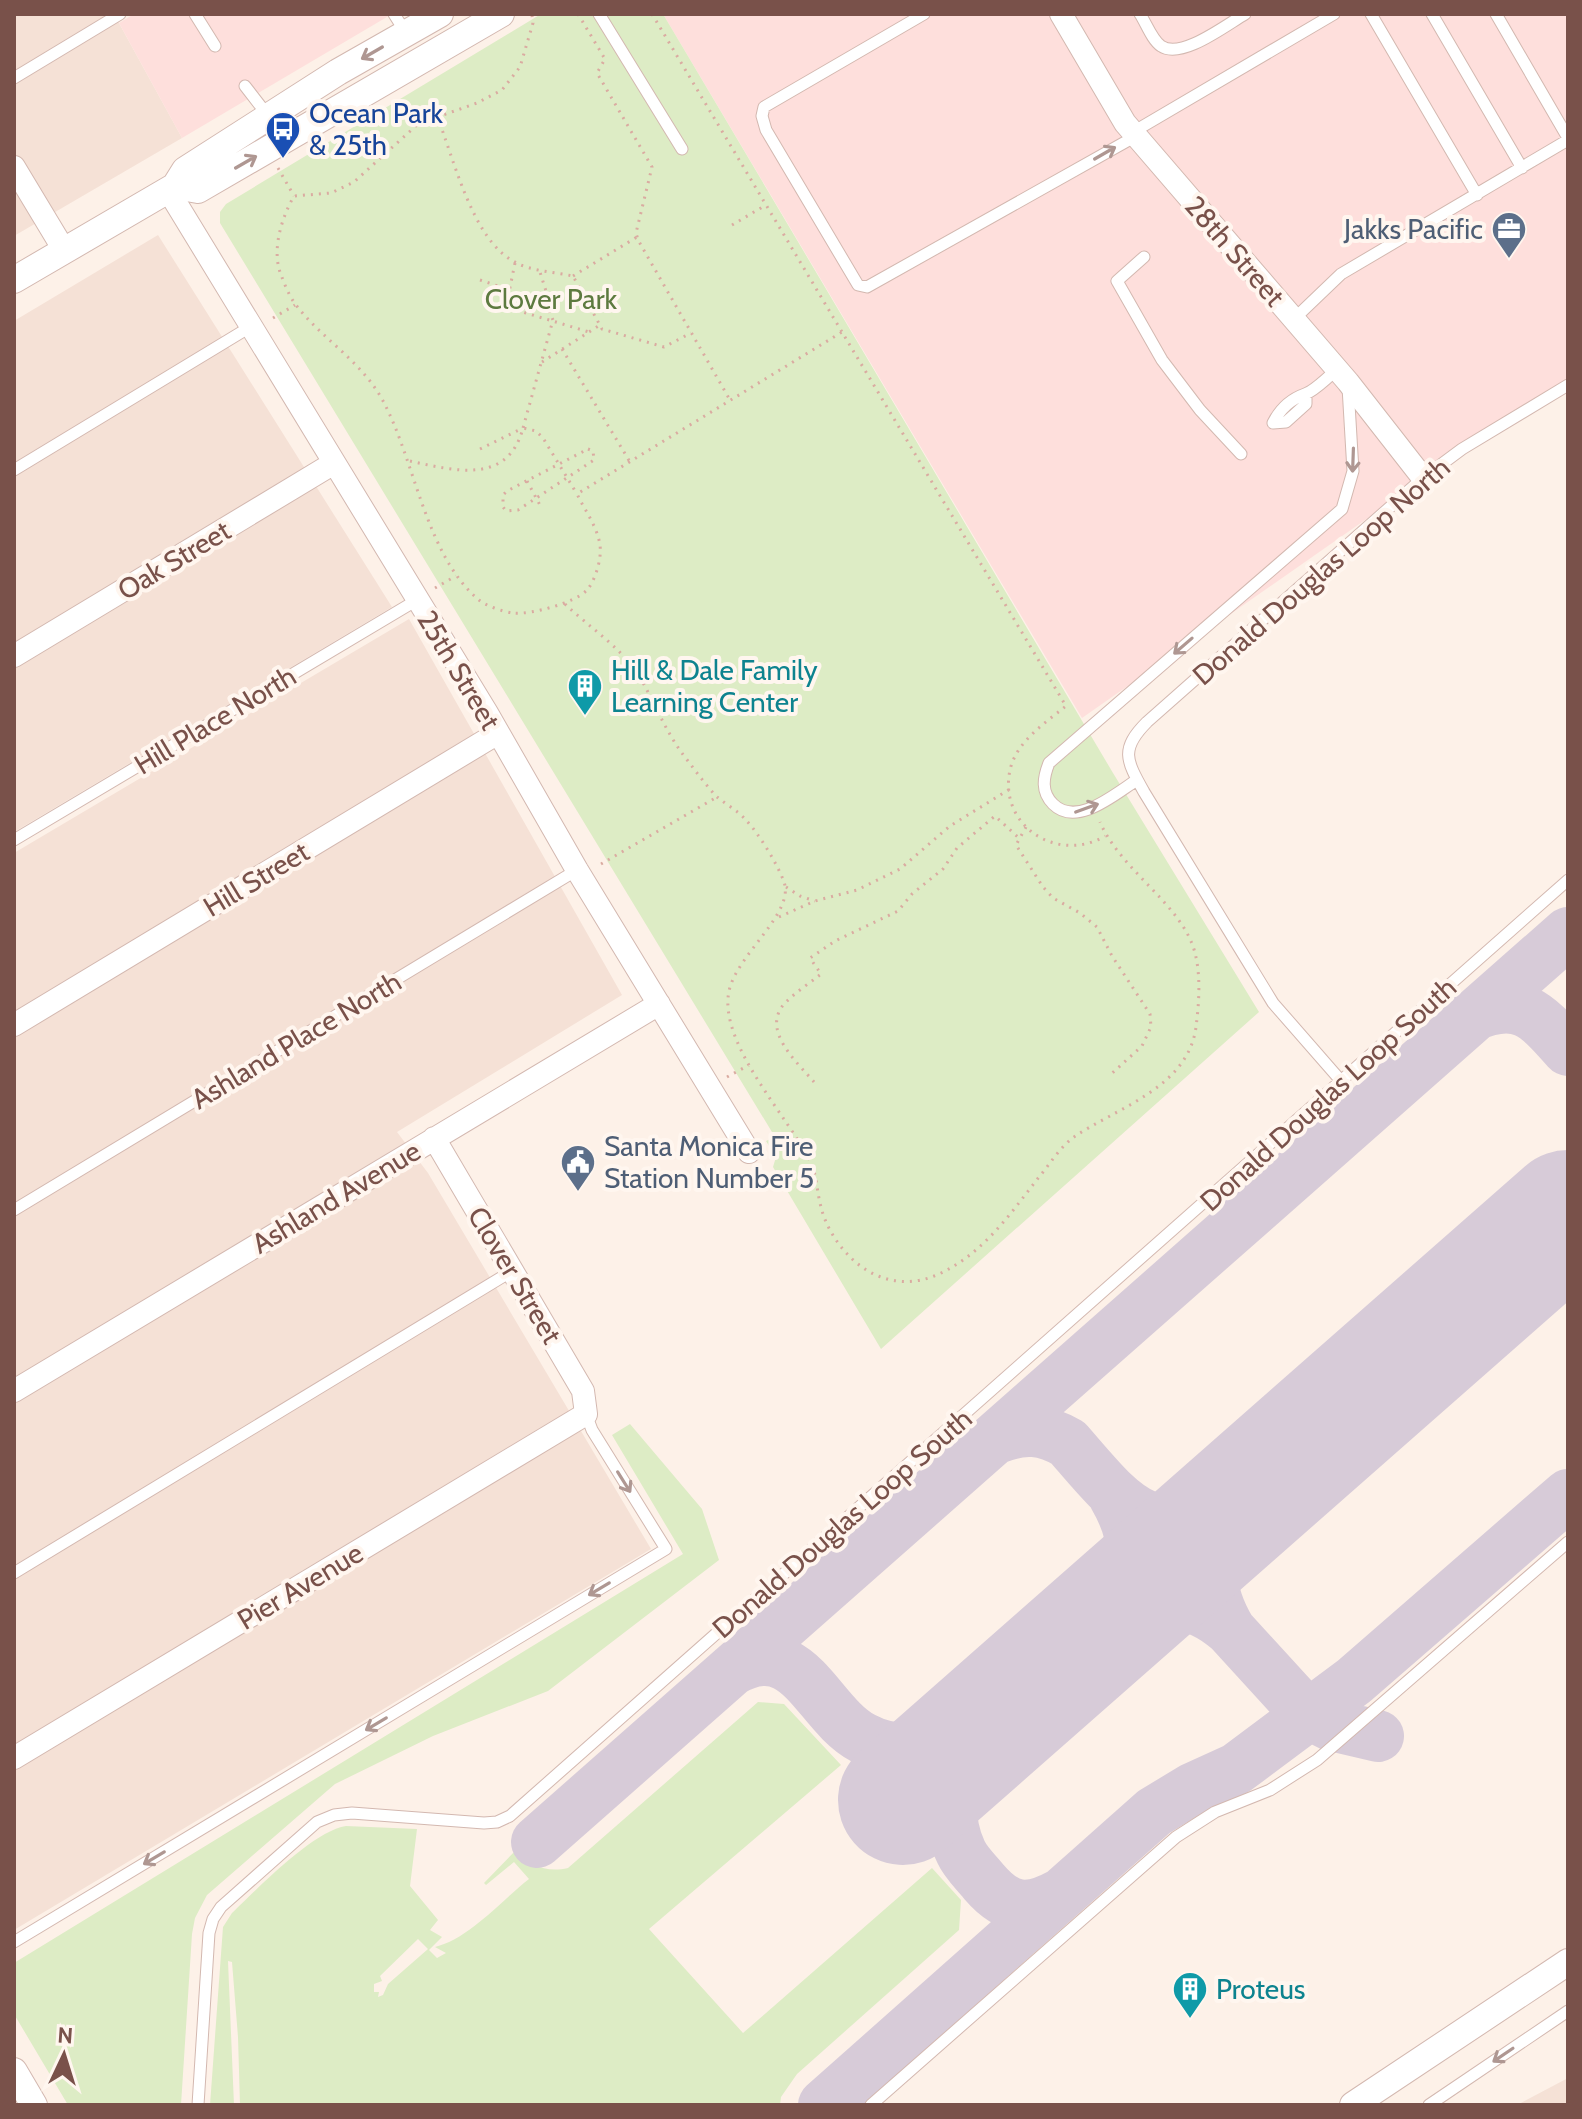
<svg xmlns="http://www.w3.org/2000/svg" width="1582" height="2119" font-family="Cabin,sans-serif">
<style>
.residential{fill:#f5e1d6}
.commercial{fill:#fedfdc}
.green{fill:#ddecc5;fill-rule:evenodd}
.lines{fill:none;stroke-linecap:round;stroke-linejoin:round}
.taxiway{stroke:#d7cbd8;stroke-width:52}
.runway{stroke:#d7cbd8;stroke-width:130}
.service-casing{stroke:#d3b8b0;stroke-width:13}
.minor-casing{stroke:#d3b8b0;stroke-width:24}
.tertiary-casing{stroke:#d3b8b0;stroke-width:28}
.path{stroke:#daaba1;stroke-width:3;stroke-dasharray:2 6;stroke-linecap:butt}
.service{stroke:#fff;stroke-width:11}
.minor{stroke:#fff;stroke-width:22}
.tertiary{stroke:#fff;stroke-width:26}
.oneway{stroke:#af9792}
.labels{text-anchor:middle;stroke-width:8;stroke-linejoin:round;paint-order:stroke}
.transit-label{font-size:28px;fill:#164399;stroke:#fff6ef;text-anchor:start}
.service-label{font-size:28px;fill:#4e5e75;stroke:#fff6ef;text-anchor:end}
.street-label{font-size:28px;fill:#79514a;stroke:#fff6ef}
.park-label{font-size:28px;fill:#5d7a3f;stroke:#fff6ef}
.culture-label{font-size:28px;fill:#0d838f;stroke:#fff6ef;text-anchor:start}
</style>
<rect width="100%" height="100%" fill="#fdf1e8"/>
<path class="residential" d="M14 14H114L182 138 14 236Z
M158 235 392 607 14 832V321Z
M409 619 622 995 397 1132 428 1173 651 1549 14 1930V853Z
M1568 2078V2105H1517Z"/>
<path class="commercial" d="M134 14H392L182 138 119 23Z
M663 14H1568V378L1082 718Z"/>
<path class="green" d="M541 14H663L1113 773 1259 1012 881 1349 773 1167 776 1157 766 1141 775 1137 220 223V212L226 204Z
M630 1424 702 1509 719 1560 548 1691 433 1736 335 1784 207 1895 195 1918 192 1934 181 2105H68L14 2014V1963L683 1554 612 1435Z
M758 1702 784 1704 841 1765 649 1929 743 2033 932 1868 961 1900 959 1930 797 2074 781 2097 780 2105H240L238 2037 232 1962 228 1961 234 2105H210L223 1927 232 1913C257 1889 313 1831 346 1826L417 1829 410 1886 438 1920 430 1930 442 1937 429 1950 437 1958 446 1953 435 1947C469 1939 502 1900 529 1879L514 1862 486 1885 484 1883 515 1851C530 1866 547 1873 568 1868ZM418 1939 428 1949 388 1984 383 1995 378 1997 379 1992H374V1984L382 1981 380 1976Z"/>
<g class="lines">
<path class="taxiway" d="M1472 1016C1520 995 1537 1015 1568 1050
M997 1438C1024 1427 1044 1429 1068 1443 1127 1511 1149 1546 1243 1501
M1243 1501C1211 1547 1199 1577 1230 1630L1305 1712 1331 1725 1378 1736
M1096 1631C1130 1582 1147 1553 1114 1496
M1096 1631C1144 1602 1183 1589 1230 1630
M732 1670C800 1632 816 1713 863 1738 898 1757 936 1749 973 1740
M958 1753C948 1783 947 1823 961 1852 966 1863 976 1872 984 1882 1008 1910 1028 1912 1061 1894
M537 1842 1568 933
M824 2105 1154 1812 1192 1789 1236 1769 1354 1681 1568 1495"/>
<path class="runway" d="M903 1800 1568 1215"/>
<g class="service-casing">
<path id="service" d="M195 14 215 46
M394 14 406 33
M599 14 682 149
M924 14 764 107 762 116 766 130 858 285 867 287 1136 136
M1140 14C1146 23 1152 40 1161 46 1181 60 1226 25 1245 14
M1371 14 1477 195
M1432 14 1522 168
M1496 14 1568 138
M14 78 120 14
M245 86 269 117
M1133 132 1334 14
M1144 257 1117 281 1162 360 1200 410 1241 454
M1294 319 1341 274 1568 140
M1273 423C1280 409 1291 399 1305 394 1316 390 1327 377 1337 370
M1273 423 1286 422 1306 404V394
M14 470 250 327
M1137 780C1116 793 1077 828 1053 804 1041 792 1043 778 1049 763L1342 509 1353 471 1348 387
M14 840 417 600
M1342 1082 1273 1003 1144 792C1126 760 1120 749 1147 722L1423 478 1462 449 1568 385
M14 1210 577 870
M14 1573 512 1271
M14 1942 666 1549 592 1430 586 1414
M198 2105 209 1933 213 1919 221 1907 317 1822 334 1815 352 1813 484 1823 497 1822 510 1816 1568 880
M871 2105 1176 1837 1215 1812 1270 1790 1317 1760 1568 1542
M1429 2105 1568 2011"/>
</g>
<g class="minor-casing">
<path id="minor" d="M1061 14 1125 123 1348 382 1423 478
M14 167 64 250
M168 190 487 713 577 870 749 1152
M14 656 334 463
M14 1025 498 733
M14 1391 659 1004
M14 1758 586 1414 583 1391 434 1138"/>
</g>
<g class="tertiary-casing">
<path id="tertiary" d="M175 186 198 190 501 14
M14 280 175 186 185 170 338 72 440 14
M14 2071 34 2105
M1353 2105 1568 1962"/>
</g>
<path class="path" d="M578 14 605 59 597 73 652 167 636 233 638 240 730 400
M652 14 842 332
M532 15 533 23 520 67 502 90 477 103 418 124 354 182 331 193 294 196C282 217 272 248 280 272 284 283 289 296 296 305 322 339 360 360 382 399 415 459 425 555 479 600 486 606 504 612 513 613 530 615 575 603 587 590 594 582 599 566 600 556 603 534 586 513 577 494L842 332 1066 706C1045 723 1016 742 1010 770 998 826 1058 864 1105 836
M437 116C454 159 472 238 513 261 529 271 554 272 573 276L602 329 664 347 691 333
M278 168 294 196
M732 225 766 205
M515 263 506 307 589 332
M573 276 637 237
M480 280 510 290
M273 318 295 305
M562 349 630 462
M542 362 600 325
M480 449 523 428 553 320 544 300 546 291 539 269
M588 449 593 451 594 460 518 510 506 511 503 507V495L507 491Z
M410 461C455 471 508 485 523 428L536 431 543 438 577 494
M527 481 541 507
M435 588 456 576
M565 604C589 627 623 649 640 677 656 706 667 735 688 761 697 773 706 785 716 796 725 804 737 810 745 819 758 832 778 865 784 882 795 913 737 954 729 991 718 1044 789 1117 811 1163 817 1176 817 1193 821 1207 827 1232 846 1258 868 1271 891 1284 915 1285 939 1274 984 1253 1010 1214 1039 1177 1050 1164 1060 1147 1074 1137 1116 1108 1188 1088 1196 1027 1199 1004 1201 976 1195 953 1183 905 1121 871 1100 822
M1026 827 1016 845 1043 887 1053 898 1080 913 1097 927 1112 956 1150 1014 1151 1027 1142 1046 1109 1076
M601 864 717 797
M786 887 800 896 815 901
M779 917 815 901 857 890 900 869 950 826 1010 789
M727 1077 749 1065
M814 1082C797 1062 759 1029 786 1002 797 991 810 983 821 974L810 958 835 941 898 911 912 894 943 869 957 848 995 816 1020 839"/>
<use href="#service" class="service"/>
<use href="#minor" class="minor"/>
<use href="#tertiary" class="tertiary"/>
</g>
<defs><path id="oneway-shaft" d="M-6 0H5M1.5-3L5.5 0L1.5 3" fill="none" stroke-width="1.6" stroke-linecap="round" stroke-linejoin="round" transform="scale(2)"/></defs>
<g class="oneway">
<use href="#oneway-shaft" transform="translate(372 53) rotate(150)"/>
<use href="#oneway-shaft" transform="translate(1105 153) rotate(-30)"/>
<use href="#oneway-shaft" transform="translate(246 162) rotate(-30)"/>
<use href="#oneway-shaft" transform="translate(1353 460) rotate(92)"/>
<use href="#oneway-shaft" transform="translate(1183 646) rotate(139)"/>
<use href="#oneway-shaft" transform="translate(1087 808) rotate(-20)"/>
<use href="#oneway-shaft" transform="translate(624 1482) rotate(58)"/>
<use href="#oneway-shaft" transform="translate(599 1589) rotate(149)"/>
<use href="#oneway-shaft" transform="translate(376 1724) rotate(149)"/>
<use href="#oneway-shaft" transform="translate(154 1858) rotate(149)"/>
<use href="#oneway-shaft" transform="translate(1503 2055) rotate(146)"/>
</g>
<defs>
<g id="bus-pin" transform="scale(1.8)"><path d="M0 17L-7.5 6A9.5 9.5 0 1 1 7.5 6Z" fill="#1a4fb4" stroke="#fff6ef"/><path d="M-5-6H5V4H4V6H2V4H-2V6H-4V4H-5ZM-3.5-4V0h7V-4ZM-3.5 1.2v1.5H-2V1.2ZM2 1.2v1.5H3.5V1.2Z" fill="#fff"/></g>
<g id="office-pin" transform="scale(1.8)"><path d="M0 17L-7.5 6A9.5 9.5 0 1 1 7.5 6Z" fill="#5c6f8a" stroke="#fff6ef"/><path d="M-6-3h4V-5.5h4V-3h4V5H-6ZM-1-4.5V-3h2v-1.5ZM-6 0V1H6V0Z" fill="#fff"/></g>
<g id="building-pin" transform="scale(1.8)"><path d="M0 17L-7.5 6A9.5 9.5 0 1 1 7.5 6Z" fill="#0f9aa8" stroke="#fff6ef"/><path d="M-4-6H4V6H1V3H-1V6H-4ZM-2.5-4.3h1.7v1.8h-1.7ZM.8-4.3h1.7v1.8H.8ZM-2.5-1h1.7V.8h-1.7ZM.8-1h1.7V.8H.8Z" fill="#fff"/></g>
<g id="civic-pin" transform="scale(1.8)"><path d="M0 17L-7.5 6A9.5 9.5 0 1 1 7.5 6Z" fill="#5c6f8a" stroke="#fff6ef"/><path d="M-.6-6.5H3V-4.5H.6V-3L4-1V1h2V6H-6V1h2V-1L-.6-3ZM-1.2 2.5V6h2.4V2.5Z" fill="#fff"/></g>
</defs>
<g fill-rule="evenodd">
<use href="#bus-pin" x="283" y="129"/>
<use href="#office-pin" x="1509" y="229"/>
<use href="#building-pin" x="585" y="686"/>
<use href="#civic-pin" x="578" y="1162"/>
<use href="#building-pin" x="1190" y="1989"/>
</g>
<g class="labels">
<g class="transit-label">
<text x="309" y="123">Ocean Park<tspan x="309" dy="32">&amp; 25th</tspan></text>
</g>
<g class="service-label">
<text x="1483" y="239">Jakks Pacific</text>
<text x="604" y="1156" text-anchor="start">Santa Monica Fire<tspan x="604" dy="32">Station Number 5</tspan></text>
</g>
<g class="street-label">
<text transform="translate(1235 251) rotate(49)" y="10">28th Street</text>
<text transform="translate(174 560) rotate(-31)" y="10">Oak Street</text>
<text transform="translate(1321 571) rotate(-41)" y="10">Donald Douglas Loop North</text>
<text transform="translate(459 670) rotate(59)" y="10">25th Street</text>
<text transform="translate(215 720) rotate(-31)" y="10">Hill Place North</text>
<text transform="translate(256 879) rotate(-31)" y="10">Hill Street</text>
<text transform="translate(296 1040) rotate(-31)" y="10">Ashland Place North</text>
<text transform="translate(1328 1094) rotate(-42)" y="10">Donald Douglas Loop South</text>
<text transform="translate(336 1197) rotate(-31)" y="10">Ashland Avenue</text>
<text transform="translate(515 1275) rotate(59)" y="10">Clover Street</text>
<text transform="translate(842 1523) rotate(-41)" y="10">Donald Douglas Loop South</text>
<text transform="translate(300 1586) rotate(-31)" y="10">Pier Avenue</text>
</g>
<g class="park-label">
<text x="551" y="309">Clover Park</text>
</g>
<g class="culture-label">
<text x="611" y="680">Hill &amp; Dale Family<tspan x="611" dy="32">Learning Center</tspan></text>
<text x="1216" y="1999">Proteus</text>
</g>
</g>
<rect width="1582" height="2119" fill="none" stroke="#79514a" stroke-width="32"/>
<g transform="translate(64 2055) rotate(4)" stroke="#fff6ef" stroke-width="6" paint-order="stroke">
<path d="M0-6L14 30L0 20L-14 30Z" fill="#79514a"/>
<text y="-12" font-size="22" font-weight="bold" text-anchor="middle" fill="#79514a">N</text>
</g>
</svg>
